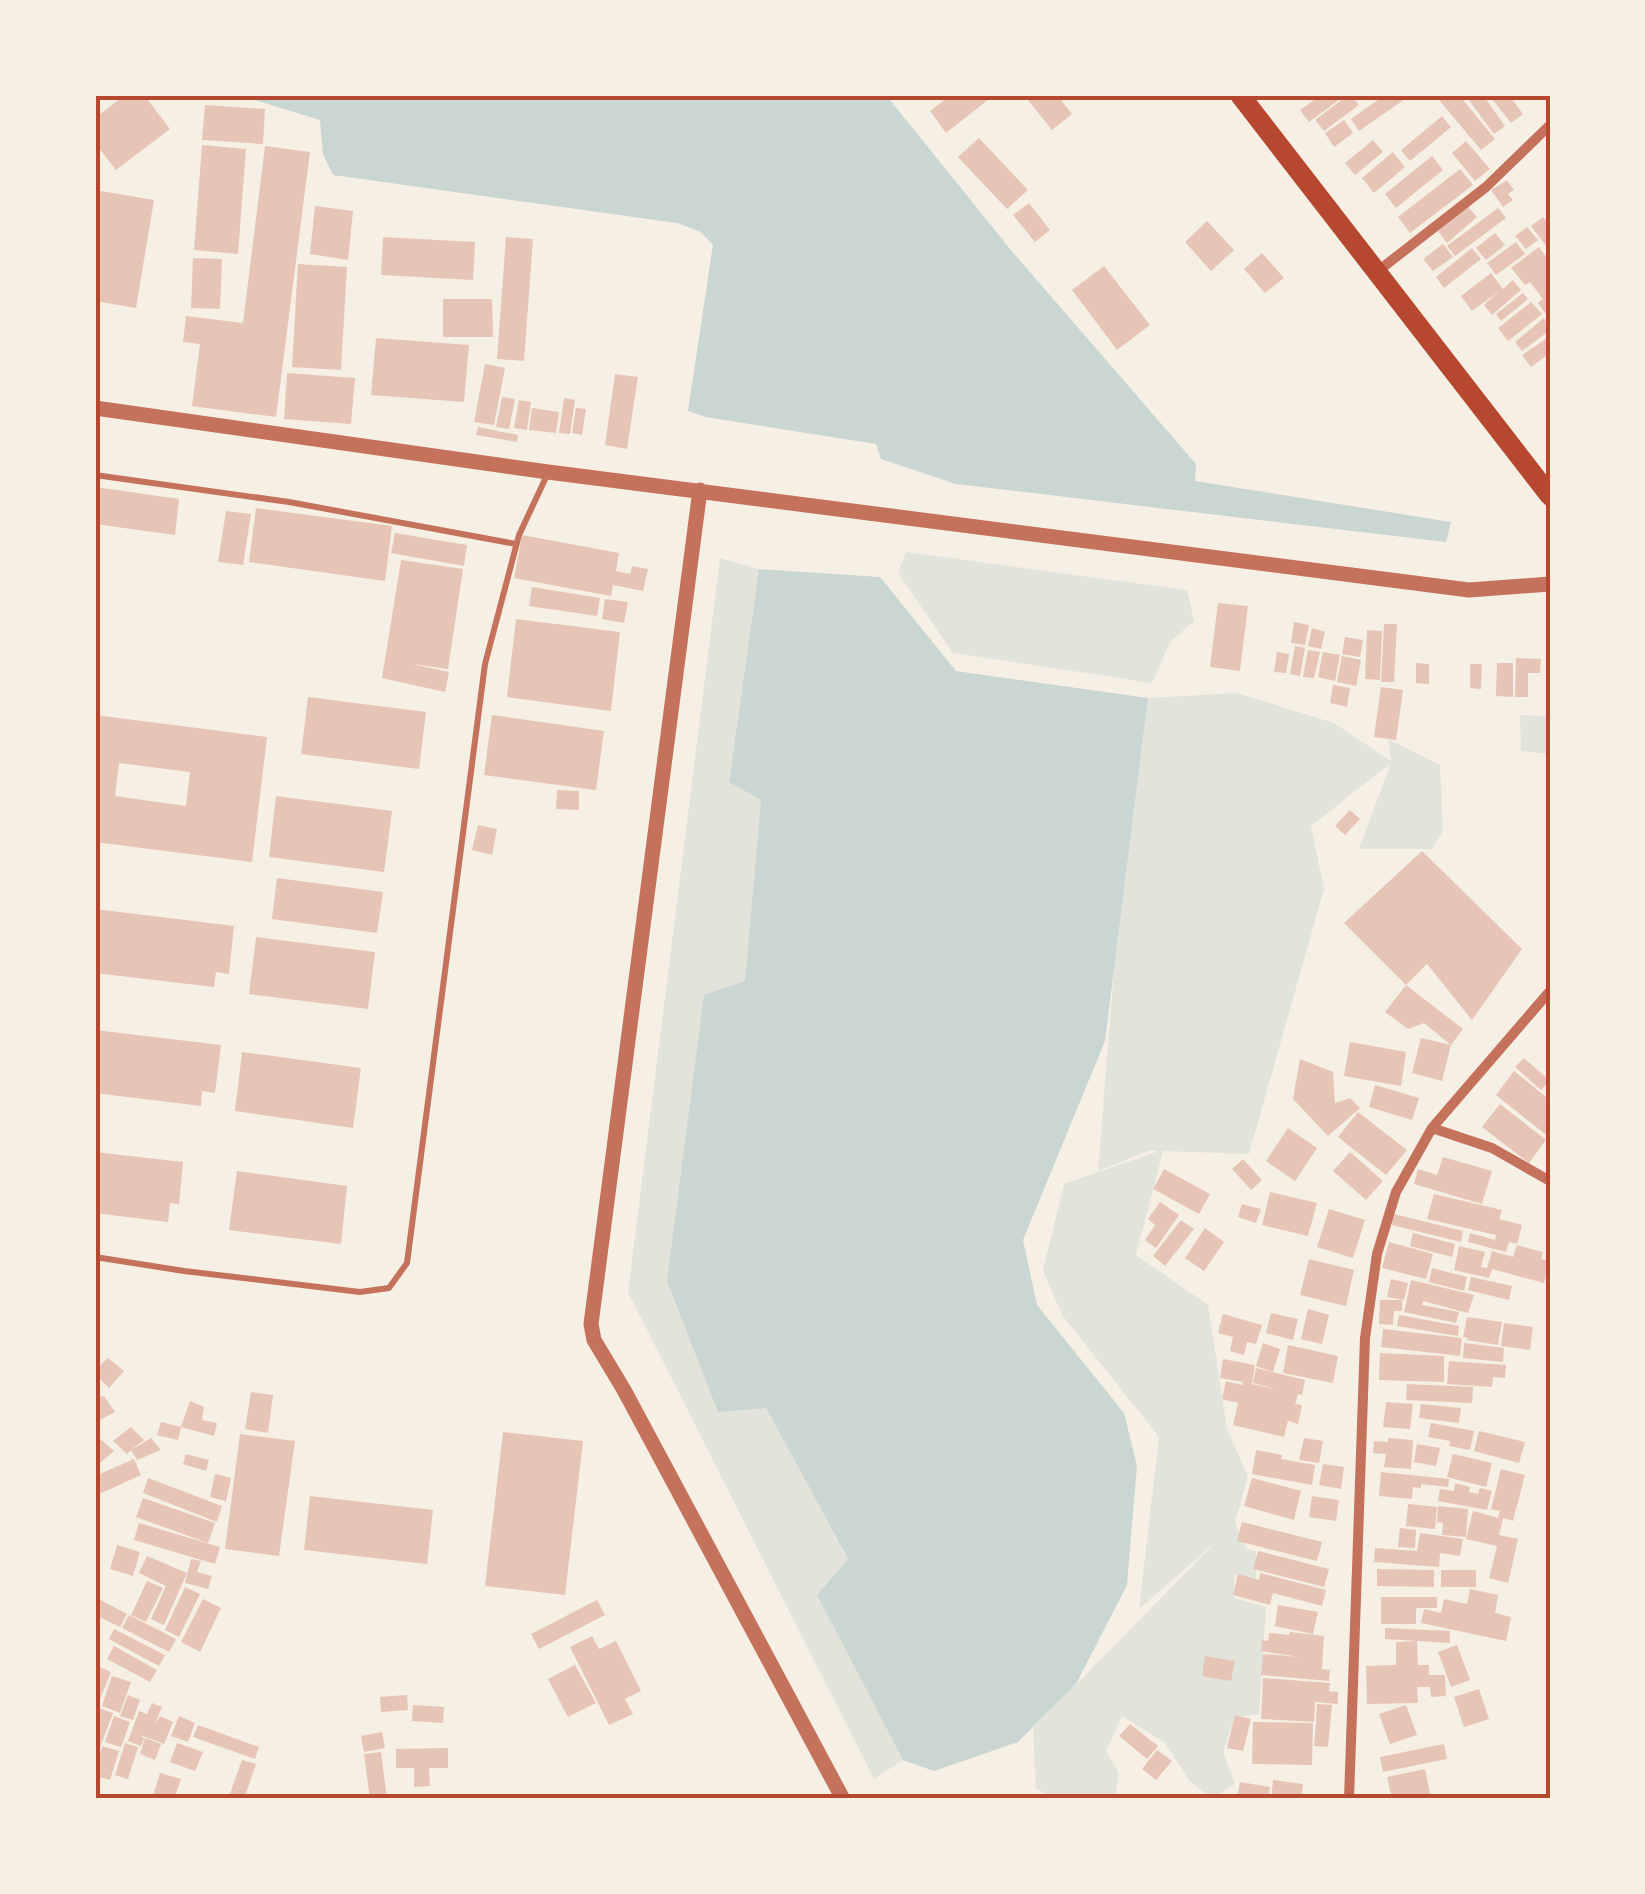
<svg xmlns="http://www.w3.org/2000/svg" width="1645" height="1894" font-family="Overpass,sans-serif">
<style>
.green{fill:#e2e4dc}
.water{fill:#c9d6d2}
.building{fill:#e6c5b7;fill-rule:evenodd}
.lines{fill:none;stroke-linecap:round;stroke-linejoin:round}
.service{stroke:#c5725c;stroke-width:6}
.minor{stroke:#c5725c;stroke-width:10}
.tertiary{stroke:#c5725c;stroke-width:15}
.primary{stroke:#b5482f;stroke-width:20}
.neatline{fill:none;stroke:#b5482f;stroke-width:4}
</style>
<rect width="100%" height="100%" fill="#f6efe4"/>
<path class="green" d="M906 552 1187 590 1194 621 1170 642 1152 683 953 653 898 573Z
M720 558 759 569 729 781 761 800 745 982 766 1408 848 1560 817 1595 903 1760 874 1779 628 1292Z
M1237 693 1334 723 1391 761 1388 739 1440 765 1443 832 1432 849H1359L1391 763 1311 826 1324 889 1249 1154 1163 1151 1136 1255 1208 1305 1227 1429 1248 1476 1235 1523 1246 1549 1256 1551V1579L1234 1574V1598L1266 1607 1259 1714 1234 1718 1223 1752 1235 1784 1212 1799 1190 1781 1164 1742 1122 1716 1106 1751 1119 1773 1115 1799H1054L1036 1788 1033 1728 1219 1539 1139 1609 1159 1437 1062 1315 1043 1270 1064 1184 1159 1151 1150 1150 1098 1171 1114 970 1148 698Z
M1520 715 1550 716V764L1548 754 1521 751Z"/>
<path class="water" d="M239 95H886L1010 249 1196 464 1195 481 1451 522 1446 542 956 484 881 459 876 444 706 417 688 411 713 245 701 232 677 223 333 175 323 154 320 120Z
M759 569 880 577 956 671 1148 698 1105 1041 1023 1240 1037 1305 1124 1413 1137 1466 1127 1585 1076 1684 1018 1742 934 1771 903 1760 817 1595 848 1559 766 1408 718 1412 667 1281 704 995 745 981 761 800 729 782Z"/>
<path class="building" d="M125 95H144L170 129 116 170 95 143V118Z
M951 95H994L946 133 930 111Z
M1024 95H1057L1072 114 1052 130Z
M1321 95H1341L1343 97 1309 122 1300 110Z
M1348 95H1351L1359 105 1324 131 1315 120Z
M1385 95H1402L1405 99 1359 131 1351 119Z
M1435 95H1459L1495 139 1481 150Z
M1465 95H1483L1505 126 1494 134Z
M1489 95H1509L1523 114 1511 123Z
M205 105 265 109 263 144 202 140Z
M1442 116 1451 127 1410 161 1401 150Z
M1344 120 1353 133 1334 147 1325 133Z
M979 138 1028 190 1007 209 958 157Z
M1373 140 1383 152 1355 175 1345 163Z
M1466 141 1490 169 1475 181 1452 153Z
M202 145 246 149 238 254 194 250Z
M265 146 310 152 276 417 192 406 200 344 183 342 186 316 243 323Z
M1393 152 1405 167 1374 193 1362 178Z
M1432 156 1443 170 1396 208 1385 194Z
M1460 169 1473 185 1410 233 1398 217Z
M1507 180 1514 190 1508 194 1513 200 1503 207 1491 190Z
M95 190 154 200 136 308 95 301Z
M1029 203 1050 230 1035 242 1013 215Z
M315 206 353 211 348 260 310 254Z
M1467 206 1477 217 1447 243 1438 231Z
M1498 208 1506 218 1455 256 1447 246Z
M1543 217 1550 225V251L1531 226Z
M1207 221 1234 250 1211 271 1185 242Z
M1527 227 1538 240 1526 249 1515 236Z
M1495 233 1505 245 1486 260 1476 248Z
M383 237 475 242 473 280 381 275Z
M506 237 533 239 524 361 497 359Z
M1516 242 1525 254 1496 275 1487 263Z
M1443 244 1453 257 1433 271 1423 259Z
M1539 247 1550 262V275L1547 277 1550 282V320L1538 303 1543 299 1530 282 1525 285 1511 268Z
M1472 248 1481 259 1444 288 1436 277Z
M1262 253 1284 278 1265 293 1244 269Z
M193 258 222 259 220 309 191 308Z
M298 264 347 267 341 370 292 367Z
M1104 266 1150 325 1117 350 1072 290Z
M1491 273 1503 289 1513 280 1521 290 1492 315 1484 305 1498 292 1472 311 1461 296Z
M1523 293 1528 299 1501 321 1496 314Z
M443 299H492L493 337H443Z
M1531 302 1542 314 1508 341 1498 328Z
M1544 318 1550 330 1522 351 1515 342Z
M1550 336V353L1531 367 1522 355Z
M376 338 469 345 464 402 371 395Z
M485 364 505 368 494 425 474 422Z
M287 373 355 378 351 424 284 419Z
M615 374 638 377 627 449 605 445Z
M502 397 515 399 509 429 496 427Z
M564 398 575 400 570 434 559 433Z
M519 400 531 402 527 430 514 428Z
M532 408 559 412 556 433 529 430Z
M576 408 586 409 582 435 572 433Z
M478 427 518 435 517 442 476 435Z
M95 487 179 499 175 535 95 524Z
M256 508 392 526 385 581 249 562Z
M226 511 251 514 243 565 218 562Z
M395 533 467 545 464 566 391 553Z
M522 535 619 553 616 571 630 574 632 566 648 569 643 591 613 585 611 596 514 578Z
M401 560 463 569 448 669 412 664 449 672 445 692 382 678Z
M532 587 600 598 597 616 529 606Z
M605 599 628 602 624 623 602 619Z
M1218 603 1248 606 1240 671 1210 667Z
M516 619 620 632 611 711 507 697Z
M1294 622 1309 625 1305 645 1291 643Z
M1384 624H1397L1394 682H1381Z
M1312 628 1325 632 1321 649 1308 646Z
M1367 630 1382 631 1380 680 1365 679Z
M1345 637 1363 640 1360 657 1342 654Z
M1295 646 1305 648 1300 676 1290 674Z
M1308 650 1320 652 1314 678 1303 677Z
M1277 652 1289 654 1286 673 1274 672Z
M1323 652 1340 655 1335 681 1318 677Z
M1342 656 1361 660 1356 686 1337 682Z
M1516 658 1541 659 1540 673H1528V697H1515Z
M1416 663 1429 664V684L1416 683Z
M1497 663H1513V697L1496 696Z
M1470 664H1482L1481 689 1470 688Z
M1333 685 1350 688 1347 707 1330 703Z
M1381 687 1403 690 1396 740 1374 737Z
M308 697 426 712 419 769 301 754Z
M95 715 267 737 252 862 95 842ZM119 763 190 772 186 806 115 796Z
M492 715 604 731 596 790 484 775Z
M557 790 579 791V810L556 809Z
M276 796 392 811 384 872 269 857Z
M1350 810 1360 819 1345 835 1335 826Z
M478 825 497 829 492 855 472 850Z
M1422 851 1522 949 1472 1020 1427 964 1406 985 1463 1029 1451 1045 1424 1023 1408 1029 1385 1012 1406 985 1344 923Z
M277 878 383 892 377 933 272 919Z
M95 909 234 926 229 974 216 972 214 987 95 973Z
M256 937 375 952 368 1009 249 994Z
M95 1030 221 1045 215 1093 202 1091 201 1106 95 1093Z
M1421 1038 1451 1045 1442 1081 1412 1073Z
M1350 1042 1406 1052 1401 1086 1344 1076Z
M242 1052 361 1068 353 1128 235 1111Z
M1524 1058 1550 1081 1541 1090 1515 1067Z
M1300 1059 1333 1072 1335 1103 1350 1098 1360 1108 1328 1136 1293 1099Z
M1514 1071 1550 1100V1138L1496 1095Z
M1375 1085 1419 1098 1412 1120 1369 1107Z
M1500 1104 1546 1140 1529 1163 1482 1127Z
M1358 1112 1407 1150 1386 1175 1338 1137Z
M1288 1128 1317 1148 1295 1181 1266 1161Z
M95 1152 183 1162 179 1204 170 1203 168 1222 95 1213Z
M1350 1152 1383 1181 1366 1200 1333 1171Z
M1443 1157 1492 1171 1482 1204 1414 1184 1418 1169 1437 1175Z
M1243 1159 1262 1180 1251 1190 1232 1169Z
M1164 1169 1210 1194 1199 1214 1153 1189Z
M237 1171 347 1186 341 1244 229 1230Z
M1270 1192 1317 1203 1308 1236 1262 1225Z
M1434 1194 1502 1210 1499 1219 1522 1225 1517 1244 1509 1242 1506 1252 1468 1242 1470 1233 1495 1240 1496 1235 1427 1219Z
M1160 1202 1179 1215 1156 1248 1145 1240 1155 1225 1148 1219Z
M1242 1204 1261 1209 1256 1223 1238 1217Z
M1329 1209 1365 1220 1353 1258 1317 1247Z
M1394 1214 1463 1231 1461 1242 1392 1225Z
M1181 1220 1194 1229 1165 1266 1153 1256Z
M1205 1228 1224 1242 1204 1271 1185 1258Z
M1413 1233 1455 1244 1452 1257 1410 1246Z
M1389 1242 1433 1254 1426 1279 1382 1268Z
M1517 1245 1543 1252 1541 1259 1550 1261 1544 1283 1492 1269 1489 1278 1454 1270 1459 1246 1485 1252 1481 1267 1487 1268 1492 1251 1513 1257Z
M1309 1259 1354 1270 1346 1306 1300 1295Z
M1432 1268 1467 1277 1464 1291 1429 1282Z
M1471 1277 1512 1286 1509 1300 1468 1290Z
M1391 1279 1408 1283 1404 1300 1387 1297Z
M1411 1280 1474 1295 1468 1313 1423 1301 1422 1305 1459 1312 1456 1323 1404 1312Z
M1380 1300H1402V1311H1394L1393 1325 1379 1324Z
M1308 1309 1329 1315 1322 1344 1301 1339Z
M1271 1313 1298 1319 1293 1340 1266 1333Z
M1223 1314 1262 1325 1256 1344 1247 1342 1244 1355 1230 1351 1233 1337 1218 1333Z
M1399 1315 1459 1326 1458 1336 1397 1326Z
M1467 1317 1502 1322 1498 1345 1467 1340 1468 1338 1463 1337Z
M1504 1323 1533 1327 1530 1350 1501 1346Z
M1383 1329 1462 1338 1460 1356 1381 1347Z
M1263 1343 1280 1349 1273 1372 1256 1366Z
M1464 1343 1504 1348 1503 1362 1463 1358Z
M1288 1345 1338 1356 1333 1383 1283 1373Z
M1380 1353 1444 1356V1382L1379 1380Z
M108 1358 124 1371 109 1388 95 1374V1370Z
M1223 1359 1255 1365 1252 1384 1279 1390 1253 1383 1256 1368 1305 1380 1302 1395 1298 1394 1295 1404 1302 1405 1298 1424 1288 1421 1284 1437 1233 1425 1238 1403 1222 1399 1226 1381 1242 1385 1243 1382 1220 1378Z
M1449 1361 1506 1365 1505 1378 1493 1377 1492 1387 1447 1384Z
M1407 1384 1473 1387 1472 1403 1406 1400Z
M251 1392 273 1395 268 1433 245 1429Z
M104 1396 115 1412 98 1421 95 1415V1398Z
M190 1401 204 1407 202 1420 217 1423 214 1436 181 1427 178 1440 157 1435 161 1422 181 1427Z
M1386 1402 1413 1404 1410 1429 1383 1427Z
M1421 1404 1461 1408 1459 1423 1419 1418Z
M1431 1423 1474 1431 1470 1450 1449 1446 1450 1441 1428 1437Z
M131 1427 144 1440 131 1450 151 1438 161 1450 137 1460 131 1450 127 1454 113 1441Z
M1479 1431 1525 1442 1519 1463 1474 1451Z
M503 1432 583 1441 565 1595 485 1586Z
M240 1434 295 1441 279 1556 225 1549Z
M99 1438 114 1451 95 1467V1441Z
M1304 1438 1323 1441 1319 1463 1299 1460Z
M1388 1438 1413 1440 1411 1469 1384 1467 1386 1454 1373 1453 1374 1441 1388 1442Z
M1417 1444 1440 1448 1436 1466 1414 1462Z
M1256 1450 1282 1455 1281 1459 1315 1465 1312 1485 1252 1474Z
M186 1454 209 1460 206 1471 183 1464Z
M1453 1454 1492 1463 1486 1487 1447 1477Z
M134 1459 141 1475 95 1496V1476Z
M1323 1464 1344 1467 1341 1489 1319 1485Z
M1501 1469 1525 1475 1513 1521 1503 1518 1499 1535 1518 1539 1508 1583 1489 1578 1497 1546 1466 1539 1473 1511 1498 1518 1500 1511 1491 1509Z
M1381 1472 1449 1479 1448 1487 1421 1484V1488L1413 1487 1412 1499 1379 1496Z
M215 1474 231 1478 226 1501 210 1497Z
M148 1478 222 1506 217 1522 143 1493Z
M1252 1478 1301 1491 1294 1520 1244 1506Z
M1455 1483 1470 1487 1469 1492 1478 1494 1480 1488 1492 1491 1487 1510 1438 1501 1440 1489 1454 1491Z
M310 1496 433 1510 427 1564 304 1550Z
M1312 1496 1339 1500 1336 1521 1309 1517Z
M143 1498 215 1523 208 1543 136 1517Z
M1408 1504 1437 1507 1435 1529 1406 1526Z
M1438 1506 1468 1509 1466 1537 1442 1535 1443 1523 1437 1522Z
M1242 1522 1322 1542 1317 1561 1237 1541Z
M139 1523 220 1547 215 1564 134 1540Z
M1400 1528 1416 1530 1415 1548 1398 1547Z
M1420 1533 1463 1539 1460 1556 1440 1553 1439 1567 1374 1562 1375 1548 1417 1551Z
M117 1545 140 1552 133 1576 110 1569Z
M1258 1551 1329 1569 1324 1587 1253 1569Z
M147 1556 187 1573 164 1625 151 1619 166 1586 139 1573Z
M191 1559 201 1561 197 1572 212 1576 208 1589 185 1583Z
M1377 1569 1434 1570V1587L1377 1586Z
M1441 1570H1476V1587H1441Z
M1260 1573 1326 1590 1322 1606 1273 1593 1270 1605 1233 1595 1238 1574 1259 1580Z
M147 1581 163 1588 146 1622 131 1615Z
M185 1587 200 1594 179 1637 165 1630Z
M1470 1589 1498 1595 1495 1613 1511 1617 1506 1641 1421 1623 1424 1609 1441 1613 1444 1599 1467 1604Z
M95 1597 127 1614 120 1627 95 1615Z
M1381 1597H1437V1608H1416V1624H1381Z
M203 1599 221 1608 200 1652 181 1642Z
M597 1600 605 1615 539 1649 531 1634Z
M1278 1605 1318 1612 1313 1634 1275 1626Z
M129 1615 176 1639 169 1652 122 1628Z
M1385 1628 1450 1631V1643L1385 1639Z
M114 1629 165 1655 159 1666 109 1639Z
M1290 1632 1324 1636 1322 1669 1330 1670 1329 1681 1261 1675 1263 1654 1300 1657 1261 1651 1262 1640 1268 1641 1269 1633 1289 1635Z
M592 1636 599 1649 616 1641 641 1691 625 1699 633 1714 609 1725 570 1647Z
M1417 1641 1418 1665H1429V1675H1445L1446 1696 1431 1697 1430 1687H1417L1418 1703 1367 1704 1366 1666 1396 1665V1642Z
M1457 1645 1470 1680 1451 1687 1438 1652Z
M114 1646 157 1670 150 1682 107 1659Z
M1205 1656 1235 1661 1231 1681 1202 1676Z
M95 1665 111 1672 98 1704 95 1702Z
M575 1665 596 1703 568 1717 548 1679Z
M112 1676 131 1682 120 1713 102 1706Z
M1263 1678 1330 1683 1329 1691 1338 1692V1704L1315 1702 1314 1722 1261 1719Z
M1479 1689 1489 1719 1464 1727 1454 1697Z
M128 1695 140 1700 133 1720 120 1716Z
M407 1695 408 1710 381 1712 380 1697Z
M152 1703 162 1707 154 1726 160 1716 173 1722 164 1744 140 1735 144 1738 141 1746 128 1741 139 1711 147 1714Z
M1317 1704 1332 1705 1328 1747 1314 1746 1316 1723H1318L1316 1722Z
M413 1705 444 1707 443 1723 412 1721Z
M1406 1705 1417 1735 1390 1744 1379 1714Z
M96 1707 113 1713 98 1753 95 1752Z
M1235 1715 1251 1719 1243 1751 1227 1748Z
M114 1716 130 1722 121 1747 105 1742Z
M179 1716 195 1723 188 1742 171 1736Z
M1253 1722 1313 1723 1312 1765 1252 1764Z
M1130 1724 1158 1746 1147 1759 1119 1736Z
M198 1725 259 1747 255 1759 193 1737Z
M382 1732 385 1748 364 1752 361 1736Z
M145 1738 161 1744 155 1760 140 1754Z
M125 1743 138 1747 128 1779 115 1775Z
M177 1743 203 1752 195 1771 170 1762Z
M1444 1744 1447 1759 1383 1772 1380 1757Z
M102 1746 119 1751 110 1780 95 1776Z
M448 1748V1768H429L430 1786 414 1787V1768H396V1749Z
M1157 1750 1172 1761 1156 1780 1142 1769Z
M381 1752 387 1799H370L364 1754Z
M242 1760 256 1764 244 1799H228Z
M1425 1769 1430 1794 1392 1799 1387 1777Z
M160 1773 181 1779 174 1799H152Z
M1273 1780 1303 1784 1301 1799H1271Z
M1240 1782 1270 1787 1268 1799H1237Z"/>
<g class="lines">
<path class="service" d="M95 475 289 502 516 544
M95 1257 184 1271 360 1292 389 1288 407 1263 485 664 519 535 548 473"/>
<path class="minor" d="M1378 271 1486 187 1550 125
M1432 1128 1492 1148 1550 1181
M1349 1799 1365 1338 1377 1254 1396 1192 1432 1128 1550 991"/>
<path class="tertiary" d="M95 408 548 472 1469 590 1550 584
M700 490 591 1324 594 1340 624 1390 843 1799"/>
<path class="primary" d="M1240 95 1550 496"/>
</g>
<rect width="1645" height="1894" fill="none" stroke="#f6efe4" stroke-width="195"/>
<rect x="98" y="98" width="1450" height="1698" class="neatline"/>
</svg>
